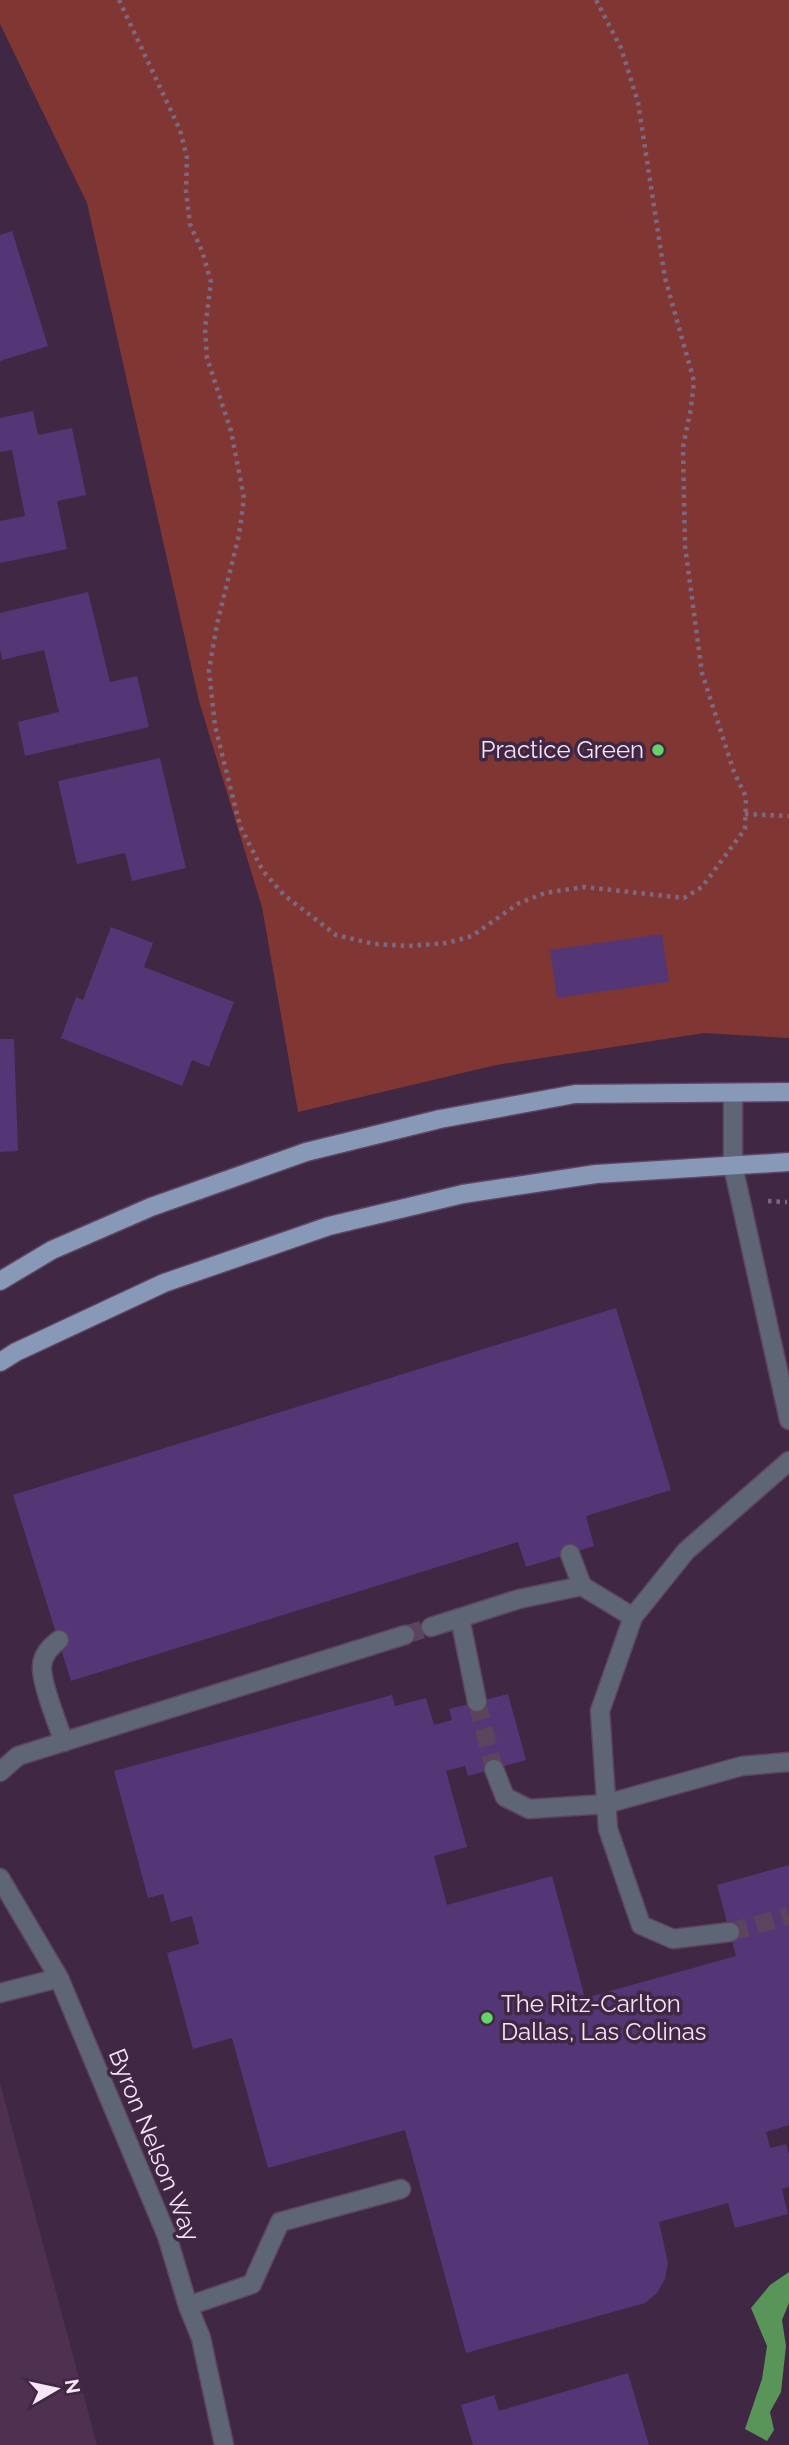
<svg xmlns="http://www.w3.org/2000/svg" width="789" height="2445" font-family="Raleway,sans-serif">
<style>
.built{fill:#4e3050}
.green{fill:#803734}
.water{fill:#599458}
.building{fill:#543676}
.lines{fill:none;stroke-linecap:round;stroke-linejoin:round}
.minor-tunnel{stroke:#5b445e;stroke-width:18;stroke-dasharray:18 9;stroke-linecap:butt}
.minor-casing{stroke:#5d4560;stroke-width:21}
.major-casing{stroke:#5d4560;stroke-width:21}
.path{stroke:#7e6880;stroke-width:4.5;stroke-dasharray:3.5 5;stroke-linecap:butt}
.minor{stroke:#5e6675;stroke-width:18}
.major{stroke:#8898b7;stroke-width:18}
.poi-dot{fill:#65d467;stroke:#402743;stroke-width:2.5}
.labels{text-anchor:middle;stroke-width:7;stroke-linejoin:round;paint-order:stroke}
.poi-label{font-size:24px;fill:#f5e5f6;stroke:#402743;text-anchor:end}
.street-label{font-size:24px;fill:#f5e5f6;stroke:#402743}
</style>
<rect width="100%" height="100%" fill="#402743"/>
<path class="built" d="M0 2083 97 2445H0Z"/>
<path class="green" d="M0 0H789V1038L704 1033 496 1065 298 1112 262 907 199 701 87 203 0 24Z"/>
<path class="water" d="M789 2272V2303L782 2320 786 2346 781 2392 770 2412 774 2430 767 2441 745 2429 762 2379 767 2346 751 2308 770 2285Z"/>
<path class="building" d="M12 231 48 346 0 361V235Z
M33 411 38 435 72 428 86 495 57 501 67 549 0 563V521L25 516 12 450 0 452V418Z
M88 592 110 682 137 676 149 727 25 756 18 722 59 712 44 650 2 660 0 649V613Z
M160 758 186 868 132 881 125 853 77 864 58 781Z
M111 927 153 943 144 967 234 1002 209 1067 192 1060 182 1086 61 1038 76 997 83 1000Z
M662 934 669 982 557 998 550 950Z
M0 1039H14L18 1151 0 1152Z
M616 1308 671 1490 586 1516 594 1546 526 1567 518 1542 71 1681 13 1495Z
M508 1694 526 1760 468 1776 465 1766 446 1771 467 1847 434 1856 447 1905 552 1876 585 1998 736 1956 717 1885 789 1865V2125L766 2132 770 2148 786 2144 789 2154V2187L782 2189 788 2214 735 2228 728 2203 659 2222 668 2263 665 2279 657 2293 645 2303 466 2353 405 2130 268 2168 232 2038 193 2049 167 1953 199 1944 192 1916 171 1922 163 1894 148 1898 114 1771 392 1695 395 1706 426 1698 434 1725 452 1720 449 1709Z
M628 2373 649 2445H473L461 2405 494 2395 499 2411Z"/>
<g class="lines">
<path class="minor-tunnel" d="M405 1635 431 1627
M477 1702 494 1769
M730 1932 789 1916"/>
<g class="minor-casing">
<path id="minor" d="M733 1093V1166L789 1420
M570 1554 582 1586
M460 1618 477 1702
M431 1627 519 1599 582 1586 633 1617
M59 1640C50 1647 42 1655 42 1667 41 1683 58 1725 64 1742
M494 1769 505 1797 529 1809 606 1804 742 1766 789 1762
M0 1772 18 1756 405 1635
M0 1878 59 1978 167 2236 188 2306 201 2338 224 2445
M730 1932 673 1939 641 1925 608 1829 600 1711 633 1617 686 1551 789 1461
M0 1993 59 1978
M188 2306 252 2284 280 2222 401 2189"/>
</g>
<g class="major-casing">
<path id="major" d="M0 1281 52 1250 151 1207 306 1152 440 1119 575 1094 789 1092
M0 1362 16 1352 164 1283 329 1226 463 1194 596 1174 789 1162"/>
</g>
<path class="path" d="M119 0 180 130 187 158 186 191 190 224 202 251 211 282 205 328 207 358 231 431 244 498 239 535 217 624 209 670 215 726 240 826 263 871 284 895 336 935 374 944 409 946 447 943 472 936 519 903 545 893 584 887 684 898 702 887 745 829 746 797 734 772 702 673 685 546 683 447 691 408 694 381 665 278 638 102 621 48 596 0
M745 814 789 816
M768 1201 787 1202"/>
<use href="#minor" class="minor"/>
<use href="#major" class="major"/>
</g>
<g class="poi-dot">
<circle cx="658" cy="750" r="7"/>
<circle cx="487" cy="2018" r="7"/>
</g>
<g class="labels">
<g class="poi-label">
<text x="644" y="758">Practice Green</text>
<text x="501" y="2012" text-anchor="start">The Ritz-Carlton<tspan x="501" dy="28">Dallas, Las Colinas</tspan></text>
</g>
<g class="street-label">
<text transform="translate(154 2145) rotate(68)" y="8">Byron Nelson Way</text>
</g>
</g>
<g transform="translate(56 2389) rotate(81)" stroke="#402743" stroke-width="5" paint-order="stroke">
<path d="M0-5L12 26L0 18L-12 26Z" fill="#f5e5f6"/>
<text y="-10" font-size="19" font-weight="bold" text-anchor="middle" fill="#f5e5f6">N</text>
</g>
</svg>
